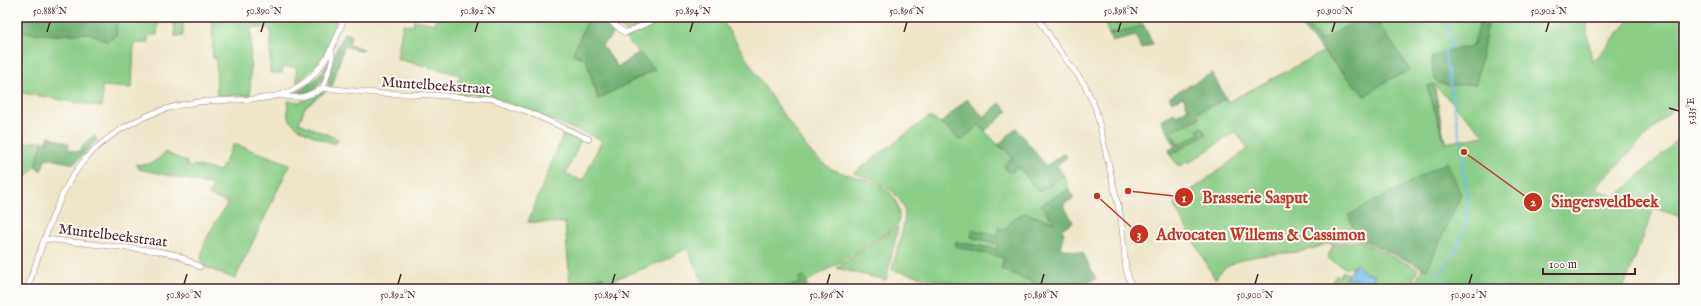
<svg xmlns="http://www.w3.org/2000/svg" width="1701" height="306" font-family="'IM FELL English',serif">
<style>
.green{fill:#89cd86;stroke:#6a7658;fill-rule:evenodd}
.forest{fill:#6eb073;stroke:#5c684f}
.water{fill:#74bbeb;stroke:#5f6d8b}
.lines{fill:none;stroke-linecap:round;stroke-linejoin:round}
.stream{stroke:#74bbeb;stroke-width:2}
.street-casing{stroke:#9c827a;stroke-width:6}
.street{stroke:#fff;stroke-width:5}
.ticks{fill:none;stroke:#4a1f2b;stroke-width:1.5}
.labels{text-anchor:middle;stroke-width:4;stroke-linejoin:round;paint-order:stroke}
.street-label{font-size:15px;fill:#4a1f2b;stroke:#fdfcf7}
.leader{fill:none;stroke:#c8321e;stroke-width:1.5}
.callout-dot{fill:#c8321e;stroke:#fdfcf7;stroke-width:1.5}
.mark-label{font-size:12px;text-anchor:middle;font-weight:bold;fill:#fff}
.callout-label{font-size:16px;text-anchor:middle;font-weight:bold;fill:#c8321e;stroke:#fdfcf7;stroke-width:4;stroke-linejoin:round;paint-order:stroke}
.neatline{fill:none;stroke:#4a1f2b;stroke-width:1.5}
.ticks-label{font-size:10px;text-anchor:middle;fill:#4a1f2b}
</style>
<rect width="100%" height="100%" fill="#fdfcf7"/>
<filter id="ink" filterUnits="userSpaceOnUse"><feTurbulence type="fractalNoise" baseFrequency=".025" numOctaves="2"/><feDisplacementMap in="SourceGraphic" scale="8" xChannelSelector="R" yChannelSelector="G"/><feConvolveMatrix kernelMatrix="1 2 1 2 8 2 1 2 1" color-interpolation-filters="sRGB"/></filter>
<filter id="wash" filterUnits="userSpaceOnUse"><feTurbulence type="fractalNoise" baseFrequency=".012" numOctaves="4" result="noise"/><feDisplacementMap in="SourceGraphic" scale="16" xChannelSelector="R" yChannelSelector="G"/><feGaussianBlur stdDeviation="0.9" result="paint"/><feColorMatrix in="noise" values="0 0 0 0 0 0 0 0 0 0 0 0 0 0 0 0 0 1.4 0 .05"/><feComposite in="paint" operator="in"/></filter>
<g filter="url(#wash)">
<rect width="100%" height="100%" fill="#efe6ca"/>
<path class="green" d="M117 17H183V36H175L174 22 158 23 157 35H148V43H134L132 88 102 86V107L17 92V35L23 32 55 35 89 33 107 41 116 36Z
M212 17H337C328 48 323 62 297 83L296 67H283L282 73H270L271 29 251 27 250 95 217 96 216 58H213Z
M436 17H589L573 54 586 59 598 99 655 69 625 38 670 17H720C745 55 768 95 796 132 802 140 808 151 817 158 822 162 828 167 834 170 862 181 906 182 898 225L854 254 806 282 803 276 801 283 782 289H706L687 248 663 261 605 283 603 277 570 284 565 223 528 222 565 130 582 137 566 174 583 181 602 140 492 97 452 93 461 75 397 59 403 24 413 26 414 20 435 24Z
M608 17H658L627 32Z
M1117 17H1139L1144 26 1109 34 1104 21Z
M1302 17H1362L1322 41Z
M1374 17H1479V27L1473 46 1432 57 1433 75 1476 83 1489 17H1585L1592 63 1632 17H1684V67L1682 68 1684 70V97L1596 187 1598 190 1616 197 1684 134V218L1654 208 1623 289H1409L1418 278 1422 268 1427 270 1349 215 1356 237 1331 245 1330 243C1320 246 1308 251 1297 252 1271 255 1230 254 1215 279L1173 204 1248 149 1236 131 1189 163 1187 161 1179 167 1170 155 1205 134H1199L1178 145 1170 131 1200 118 1197 113 1226 98 1228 102 1323 52 1365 96 1386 81 1410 70ZM1433 84 1484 135V136L1445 143 1427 86Z
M326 91 305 107 299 123 338 139 335 144C322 139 298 132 290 120 286 115 288 107 288 101L300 102Z
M929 117 941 123 961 141 979 125 1002 149 1004 147 1038 192 1064 176 1069 189 1041 205 1055 223 1025 213C1008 218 1011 228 1000 234 993 238 979 236 971 237L999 244 998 249 957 242 1004 258 1001 269 1051 289H975L892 270C895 256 904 229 905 216 905 191 873 179 854 173Z
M43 141 35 167 22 181 17 194V144Z
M234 144 290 164 235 279 203 266C196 248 218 219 228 203L209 195 213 185 139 169 136 164C149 167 157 161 165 152L187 162V165L193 168 194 165 220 171Z
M898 227 886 280 836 268Z
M1358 240 1418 269 1413 281 1405 289H1365L1353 283 1349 289H1328L1336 275 1340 277 1343 271 1348 274 1345 278H1356L1361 283 1374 275 1365 273 1355 265 1354 267 1345 268 1327 258 1333 246Z"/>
<path class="forest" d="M17 17H117L116 36 107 41 89 33 55 35 23 32 17 35Z
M589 17H601L618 30 602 45 618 67 638 53 655 69 598 99 586 59 573 54Z
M1292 17H1302L1322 41 1362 17H1374L1410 70 1386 81 1365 96Z
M1479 17H1489L1476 84 1450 85 1438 83 1433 75 1432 57 1450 50 1473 46 1479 27Z
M1144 26 1153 44 1141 49 1136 36 1112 42 1109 34Z
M344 33 351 35 349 45 364 49 363 51 344 46 332 87 327 86 329 78 324 77C318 92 305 96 289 96 316 84 334 60 344 33Z
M1212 73 1226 98 1197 113 1200 118 1171 131 1178 145 1199 134 1197 130 1202 127 1206 134 1170 155 1169 150 1175 146 1161 120 1174 113 1176 116 1188 108 1183 97 1172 102 1169 97Z
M1434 84 1445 143 1427 86Z
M967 99 984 117 1000 103 1008 111 985 131 979 125 961 141 941 123Z
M1016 128 1046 166 1064 153 1067 157 1057 165 1064 176 1038 192 1019 167 1011 172 1007 171 1004 167 1005 164 1012 158 1005 148 1003 149 998 145Z
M94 135 97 140 74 164 46 158 41 171 35 167 43 141 46 143 49 136 69 144 68 149 77 152Z
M1447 162 1461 195 1427 270 1356 237 1349 215Z
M1069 189 1074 198 1063 204 1073 222 1061 229 1064 232 1060 248 1083 253 1096 279 1069 288 1068 289H1051L1001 269 1004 258 955 246 956 242 997 249 998 244 971 237 973 230 998 235V228L1006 230C1010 221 1016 216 1025 213L1054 222 1041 205Z
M804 276 808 285 800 289H782L800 283 799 278Z
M603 277 605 283 585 289H571L570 284Z"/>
<path class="water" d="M1355 265H1358L1365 273 1374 275 1373 283H1361L1356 278 1348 280 1345 278 1350 273Z"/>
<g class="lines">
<path class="stream" d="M1422 289 1444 269 1458 245 1466 223 1468 202 1463 168 1464 152 1460 139 1444 50 1452 48 1447 17"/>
</g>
</g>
<g filter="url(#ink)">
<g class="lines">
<g class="street-casing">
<path id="street" d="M605 17 625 33 661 17
M1038 17 1056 46 1085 85 1096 110 1121 218 1126 269 1132 289
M323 88 376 93 431 95 491 99 526 111 589 139
M280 95C297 100 307 97 323 88L332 61V50
M45 239 157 251 177 255 200 267
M27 289C42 248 57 189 87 157 115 127 157 107 198 102 225 99 254 102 280 95 315 85 334 50 344 17"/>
</g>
<use href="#street" class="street"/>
</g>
</g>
<path class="ticks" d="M47 32 50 22M261 32 264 22M475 32 478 22M690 32 693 22M904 32 907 22M1118 32 1121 22M1332 32 1335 22M1546 32 1549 22M1669 108 1679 111M184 284 187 274M398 284 401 274M612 284 615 274M827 284 830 274M1041 284 1044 274M1255 284 1258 274M1469 284 1472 274"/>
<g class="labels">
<g class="street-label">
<text transform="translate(436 85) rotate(4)" y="5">Muntelbeekstraat</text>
<text transform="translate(113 235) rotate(7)" y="5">Muntelbeekstraat</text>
</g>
</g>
<path class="leader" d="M1128 191L1184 197M1464 152L1533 202M1097 196L1139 234"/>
<g class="callout-dot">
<circle cx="1128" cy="191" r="4"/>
<circle cx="1464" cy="152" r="4"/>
<circle cx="1097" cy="196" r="4"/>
<circle cx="1184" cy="197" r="10"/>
<circle cx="1533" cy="202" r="10"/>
<circle cx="1139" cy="234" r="10"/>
</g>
<g class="mark-label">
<text x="1184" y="202">1</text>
<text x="1533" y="206">2</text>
<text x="1139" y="238">3</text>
</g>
<g class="callout-label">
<text x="1255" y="203">Brasserie Sasput</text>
<text x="1605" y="207">Singersveldbeek</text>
<text x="1261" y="240">Advocaten Willems &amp; Cassimon</text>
</g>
<rect width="1701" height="306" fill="none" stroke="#fdfcf7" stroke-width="44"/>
<path d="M1543 268v6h92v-6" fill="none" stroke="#4a1f2b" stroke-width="2"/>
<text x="1549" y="268" font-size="12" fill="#4a1f2b" stroke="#fdfcf7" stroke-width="3" paint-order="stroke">100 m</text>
<rect x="22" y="22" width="1657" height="262" class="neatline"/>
<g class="ticks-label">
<text x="50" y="14">50.888°N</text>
<text x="264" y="14">50.890°N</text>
<text x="478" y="14">50.892°N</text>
<text x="693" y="14">50.894°N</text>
<text x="907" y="14">50.896°N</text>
<text x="1121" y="14">50.898°N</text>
<text x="1335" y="14">50.900°N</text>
<text x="1549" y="14">50.902°N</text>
<text transform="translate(1690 111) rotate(-90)" y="4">5.335°E</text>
<text x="184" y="298">50.890°N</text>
<text x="398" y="298">50.892°N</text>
<text x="612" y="298">50.894°N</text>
<text x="827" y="298">50.896°N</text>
<text x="1041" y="298">50.898°N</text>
<text x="1255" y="298">50.900°N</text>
<text x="1469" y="298">50.902°N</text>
</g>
</svg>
